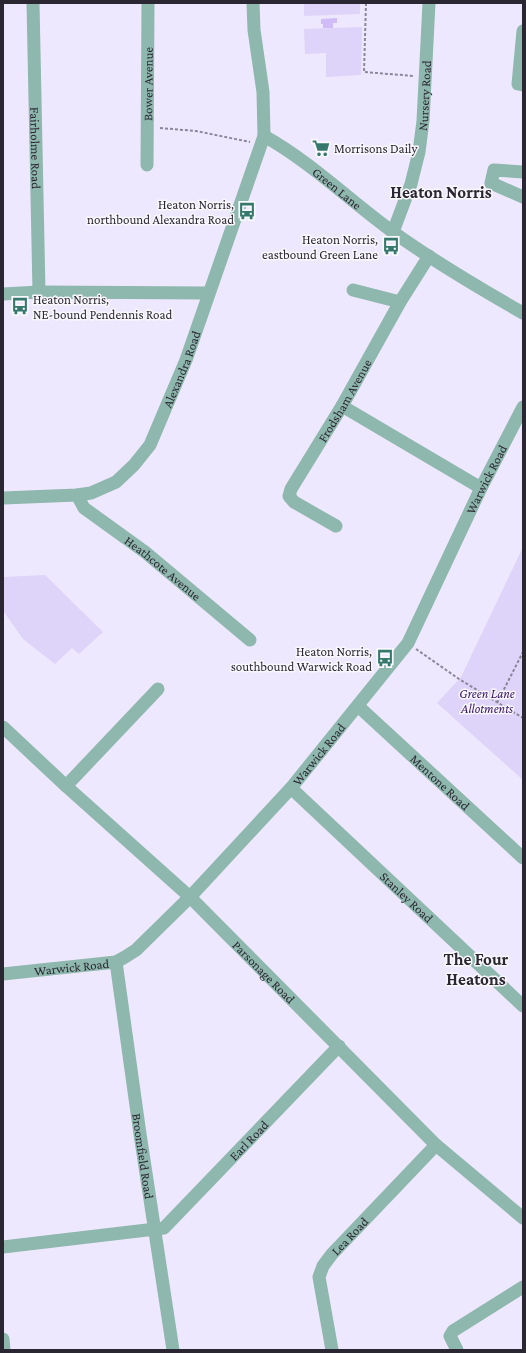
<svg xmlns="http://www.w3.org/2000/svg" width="526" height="1353" font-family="'Crimson Pro',serif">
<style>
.green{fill:#ded3f9}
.building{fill:#d0bdf7}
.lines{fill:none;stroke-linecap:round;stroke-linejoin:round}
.path{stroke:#8c8798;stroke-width:2;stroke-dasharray:3 2;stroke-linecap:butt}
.minor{stroke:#8eb7ad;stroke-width:13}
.labels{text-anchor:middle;stroke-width:3;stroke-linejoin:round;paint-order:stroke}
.street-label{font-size:13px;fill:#2b2732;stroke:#f9f8fd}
.poi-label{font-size:13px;fill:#2b2732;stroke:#f9f8fd;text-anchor:end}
.park-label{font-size:13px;font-style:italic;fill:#391465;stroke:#f9f8fd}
.district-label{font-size:17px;font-weight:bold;fill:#2b2732;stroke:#f9f8fd}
</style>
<rect width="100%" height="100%" fill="#eee8fe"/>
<path class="green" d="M304 3H360V14L304 16Z
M362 27 361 75 326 77V53L305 54 304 29Z
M523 547V780L437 703 461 677Z
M45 575 103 632 79 654 72 648 55 664 23 639 4 612 3 606V577Z"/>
<path class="building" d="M337 18V23H333V28H323V24H321V19Z"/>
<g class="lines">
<path class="path" d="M366 3 364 72 414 76
M160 128 196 131 250 142
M416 649 459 679 523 718
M497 703 523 652"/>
<g class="minor">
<path id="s1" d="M33 3 39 292"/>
<path d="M523 31 518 84 523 85"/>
<path id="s2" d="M264 136C311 162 350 201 393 232 435 262 479 288 523 313"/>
<path id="s3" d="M147 165 148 3"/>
<path d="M523 172 494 170 491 183 523 197"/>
<path id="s4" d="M393 232 411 184 419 152 423 121 429 3"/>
<path d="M353 290 400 302"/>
<path d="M3 294 39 292 208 293"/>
<path d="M342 406 481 488"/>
<path id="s5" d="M77 495 84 508 145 552 250 640"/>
<path id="s6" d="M3 498 77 495 91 493 116 482 134 465 150 445 186 360 264 136 263 92 254 30 253 3"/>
<path id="s7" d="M336 526 294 502 289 496 291 489 342 406 400 302 429 256"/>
<path id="s8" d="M358 706 523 858"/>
<path id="s9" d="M3 727 66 786 190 897 436 1145 523 1218"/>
<path d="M66 786 158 689"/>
<path id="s10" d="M291 788 523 1006"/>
<path id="s11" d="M116 962 140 1134 173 1350"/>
<path id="s12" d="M3 974 116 962 125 957 136 950 190 897 291 788 408 643 481 488 523 407"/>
<path id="s13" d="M3 1247 164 1228 339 1046"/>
<path d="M3 1339 4 1350"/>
<path id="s14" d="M332 1350 319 1277 323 1266 332 1254 436 1145"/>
<path d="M457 1350 450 1336 453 1331 523 1287"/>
</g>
</g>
<defs>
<g id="supermarket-bare" transform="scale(1.38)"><path d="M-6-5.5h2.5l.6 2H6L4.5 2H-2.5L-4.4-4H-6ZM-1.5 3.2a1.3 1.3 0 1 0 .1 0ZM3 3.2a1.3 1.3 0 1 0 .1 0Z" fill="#36796c" stroke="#f9f8fd" stroke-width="2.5" paint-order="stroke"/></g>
<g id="bus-bare" transform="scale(1.38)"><path d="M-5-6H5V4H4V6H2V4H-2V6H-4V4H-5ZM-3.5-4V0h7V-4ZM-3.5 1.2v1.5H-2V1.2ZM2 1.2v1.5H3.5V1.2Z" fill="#36796c" stroke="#f9f8fd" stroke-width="2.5" paint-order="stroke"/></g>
</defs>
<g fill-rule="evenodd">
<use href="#supermarket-bare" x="321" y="148"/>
<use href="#bus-bare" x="247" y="211"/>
<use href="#bus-bare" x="391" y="246"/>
<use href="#bus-bare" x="20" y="306"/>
<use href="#bus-bare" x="385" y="658"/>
</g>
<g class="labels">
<g class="street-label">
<text dy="5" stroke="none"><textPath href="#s3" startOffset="81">Bower Avenue</textPath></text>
<text dy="5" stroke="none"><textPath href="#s4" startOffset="141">Nursery Road</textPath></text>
<text dy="5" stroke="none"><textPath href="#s1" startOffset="145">Fairholme Road</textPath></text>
<text dy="5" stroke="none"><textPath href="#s2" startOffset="90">Green Lane</textPath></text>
<text dy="5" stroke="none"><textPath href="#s6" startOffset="248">Alexandra Road</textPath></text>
<text dy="5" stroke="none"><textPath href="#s7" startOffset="167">Frodsham Avenue</textPath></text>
<text dy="5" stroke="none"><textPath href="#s12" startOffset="729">Warwick Road</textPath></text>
<text dy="5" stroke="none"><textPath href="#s5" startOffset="114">Heathcote Avenue</textPath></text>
<text dy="5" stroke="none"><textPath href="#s12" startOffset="405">Warwick Road</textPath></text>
<text dy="5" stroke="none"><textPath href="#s8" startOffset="112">Mentone Road</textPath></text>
<text dy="5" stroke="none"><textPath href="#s10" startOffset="159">Stanley Road</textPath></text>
<text dy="5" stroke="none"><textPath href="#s12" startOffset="69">Warwick Road</textPath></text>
<text dy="5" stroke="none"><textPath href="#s9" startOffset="358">Parsonage Road</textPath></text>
<text dy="5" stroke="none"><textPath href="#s13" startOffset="284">Earl Road</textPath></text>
<text dy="5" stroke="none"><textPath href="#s11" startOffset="196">Broomfield Road</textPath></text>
<text dy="5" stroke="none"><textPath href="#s14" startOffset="126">Lea Road</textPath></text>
</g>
<g class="poi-label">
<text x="334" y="153" text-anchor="start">Morrisons Daily</text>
<text x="234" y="209">Heaton Norris,<tspan x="234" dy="15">northbound Alexandra Road</tspan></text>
<text x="378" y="244">Heaton Norris,<tspan x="378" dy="15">eastbound Green Lane</tspan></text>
<text x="33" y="304" text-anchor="start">Heaton Norris,<tspan x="33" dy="15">NE-bound Pendennis Road</tspan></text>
<text x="372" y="656">Heaton Norris,<tspan x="372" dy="15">southbound Warwick Road</tspan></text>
</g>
<g class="park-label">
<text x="487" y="698">Green Lane<tspan x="487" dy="15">Allotments</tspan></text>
</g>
<g class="district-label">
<text x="441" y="198">Heaton Norris</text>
<text x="476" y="965">The Four<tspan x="476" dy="20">Heatons</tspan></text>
</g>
</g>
<rect width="526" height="1353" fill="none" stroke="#2b2732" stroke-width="8"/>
</svg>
